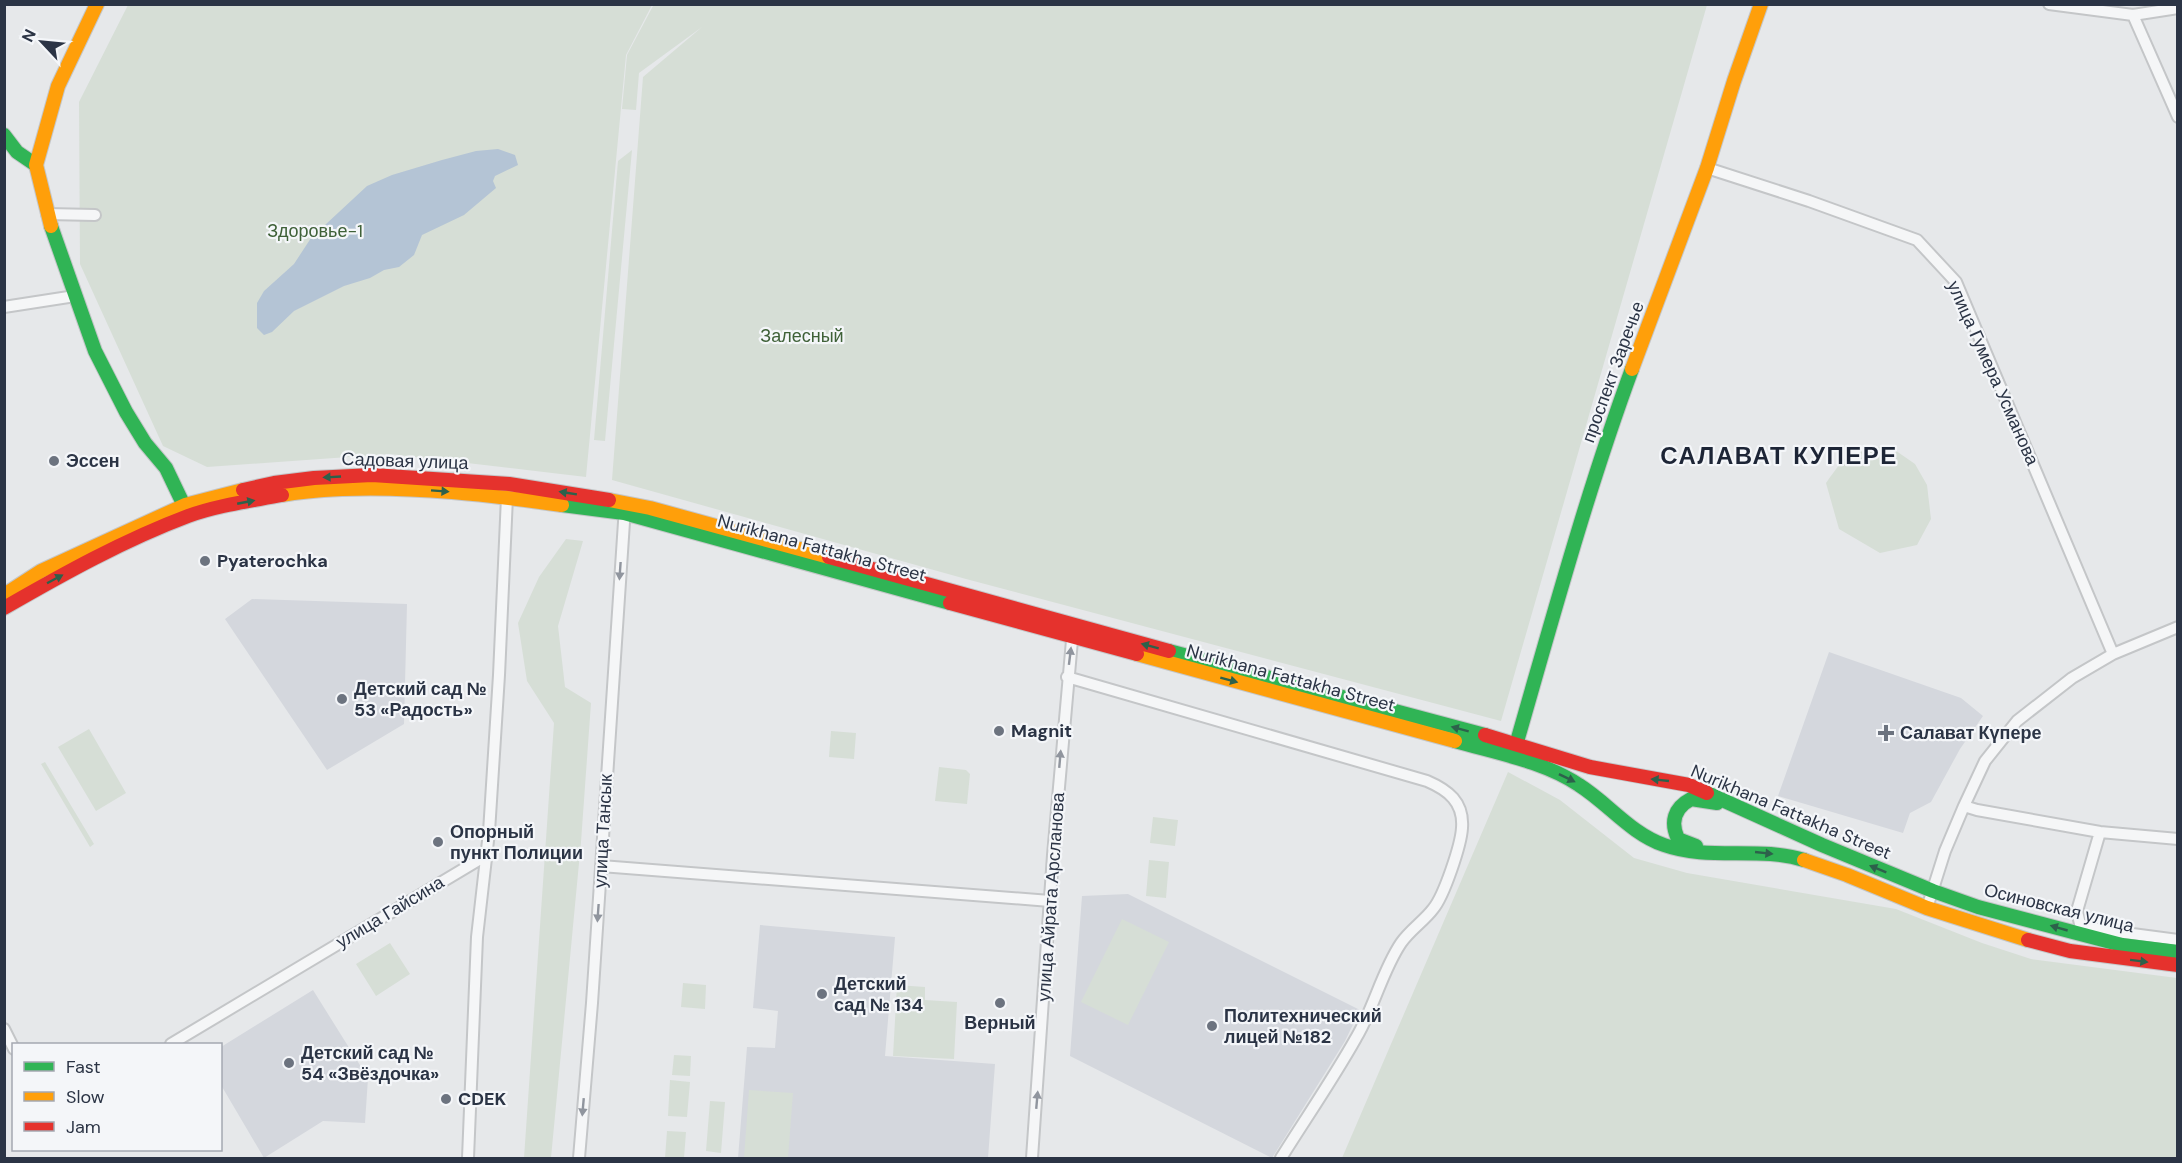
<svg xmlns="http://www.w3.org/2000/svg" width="2182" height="1163" font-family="'DM Sans',sans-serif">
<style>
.built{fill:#d4d7dd}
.green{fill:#d6ded6}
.water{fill:#b4c4d5}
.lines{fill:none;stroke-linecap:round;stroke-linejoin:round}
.street-casing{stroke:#c4c6c8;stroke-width:14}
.fast-casing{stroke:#c4c6c8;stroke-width:16}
.slow-casing{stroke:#c4c6c8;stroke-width:16}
.jam-casing{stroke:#c4c6c8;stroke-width:16}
.street{stroke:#f5f6f7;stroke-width:10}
.fast{stroke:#30b455;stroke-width:14}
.slow{stroke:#ff9f0a;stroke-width:14}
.jam{stroke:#e5322d;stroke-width:14}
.oneway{fill:#2d614b}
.oneway2{fill:#90959e}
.poi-dot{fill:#6c737f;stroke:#f4f6f9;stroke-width:2}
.labels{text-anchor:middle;stroke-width:4.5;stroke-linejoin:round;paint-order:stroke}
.park-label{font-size:18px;fill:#3f6138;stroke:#f4f6f9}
.street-label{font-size:18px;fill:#2b3445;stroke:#f4f6f9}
.poi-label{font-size:18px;font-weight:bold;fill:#2b3445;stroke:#f4f6f9;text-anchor:start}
.district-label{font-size:24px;font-weight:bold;letter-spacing:1.5px;fill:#1d2536;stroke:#f4f6f9}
</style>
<rect width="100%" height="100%" fill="#e6e8ea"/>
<path class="built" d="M252 599 407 604 404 724 327 770 225 619Z
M1829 652 1961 698 1983 716 1960 749 1931 802 1910 813 1903 833 1778 796Z
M1128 894 1360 1010 1345 1041 1272 1158 1070 1056 1082 896Z
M760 925 895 937 885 1056 995 1064 988 1158H738L747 1047 775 1048 778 1011 753 1008Z
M313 990 368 1078 365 1123 323 1121 264 1158 221 1085V1047Z"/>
<path class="green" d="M654 4 1707 5 1501 721 966 579 612 480 643 77 702 27 639 73 636 110 622 109 627 55Z
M128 5H652L626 55 586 477 390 454 207 467 163 446 80 264 79 102Z
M632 150 605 441 594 440 618 161Z
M1889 446 1915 464 1927 485 1931 519 1917 545 1880 553 1839 529 1826 483C1848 452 1851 449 1889 446Z
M566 539 583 541 558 626 565 687 591 703 581 842 551 1158H524L554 723 527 681 518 623 539 577Z
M89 729 126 793 96 811 58 747Z
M831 731 856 733 854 759 829 757Z
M45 762 94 844 90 847 41 764Z
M939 767 966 770 970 774 967 804 935 801Z
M1508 772 1560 800 1634 858 1687 873 1896 909 1982 943 2031 959 2177 978V1158H1342Z
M1153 817 1178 820 1175 846 1150 843Z
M1149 860 1169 862 1166 898 1146 896Z
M1122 919 1169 942 1128 1025 1081 1002Z
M390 943 410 974 376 996 356 964Z
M683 983 706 985 705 1009 681 1007Z
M897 985 925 987V1000L957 1002 954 1059 893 1056Z
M674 1055 691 1056 690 1076 672 1075Z
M670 1080 690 1082 687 1117 668 1116Z
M749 1090 793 1093 788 1158H744Z
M710 1101 725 1102 721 1153 706 1151Z
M667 1131 686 1132 684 1158H665Z"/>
<path class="water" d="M498 149 515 155 518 165 495 176 493 181 496 188 464 215 422 235 414 255 399 267 384 270 370 278 344 286 294 311 272 332 264 335 257 328V303L264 291 294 264 311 238 367 186 392 175 442 160 476 151Z"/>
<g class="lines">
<g class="street-casing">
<path id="street" d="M2049 4 2133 15 2178 8
M2133 15 2178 117
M1707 168 1809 201 1917 240 1956 282 2113 654
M47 214 95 215
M4 307 75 296
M1067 677 1427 781C1448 790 1464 802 1462 828 1461 845 1444 896 1433 909 1424 921 1410 930 1401 943 1382 971 1374 1008 1356 1038 1333 1079 1306 1118 1281 1158
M1964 806 1977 810 2100 832 2178 839
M2100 832 2077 911 2080 924 2102 930 2178 940
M601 866 1050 901
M1927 908 1945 851 1964 806 1985 761 2017 721 2072 678 2113 654 2178 627
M4 1029 14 1049
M171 1044 487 855
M468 1158 477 937 489 832 499 675 507 497
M579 1158 592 1003 625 507
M1032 1158 1053 855 1073 629"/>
</g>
<g class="fast-casing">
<path id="fast" d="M4 135 17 152 36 165
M51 226 95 351 126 412 145 443 166 468 188 514
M562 505 624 513 950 603
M1169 651 1485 735
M1455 741C1496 753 1543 761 1579 785 1609 804 1630 833 1664 845 1709 861 1759 846 1804 860
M1514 752C1551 624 1586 494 1632 369
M1707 793 1822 845 1933 891 1978 907 2122 945 2178 952
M1696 846 1678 839C1670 822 1674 808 1691 799L1717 803"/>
</g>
<g class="slow-casing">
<path id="slow" d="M51 226 36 165 58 86 97 4
M1632 369 1707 168 1734 81 1761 4
M282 495C302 491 321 490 342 489 415 486 489 495 562 505
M609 500 650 508 829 557
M4 595 41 571 185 505 243 490
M1137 654 1455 741
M1804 860 1847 875 1927 908 2028 940"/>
</g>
<g class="jam-casing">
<path id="jam" d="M243 490 274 483 314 478 372 475 509 484 609 500
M829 557 1169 651
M950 603 1137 654
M4 608C63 574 124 540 188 516 218 505 251 501 282 495
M1485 735 1590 767 1689 785 1707 793
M2028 940 2070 951 2178 965"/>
</g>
<use href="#street" class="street"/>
<use href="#fast" class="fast"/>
<use href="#slow" class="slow"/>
<use href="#jam" class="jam"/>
</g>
<defs><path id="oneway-solid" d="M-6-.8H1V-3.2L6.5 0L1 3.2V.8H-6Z" transform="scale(1.5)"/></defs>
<g class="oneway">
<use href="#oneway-solid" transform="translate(332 477) rotate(177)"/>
<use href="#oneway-solid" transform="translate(440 491) rotate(4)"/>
<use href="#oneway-solid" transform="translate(568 493) rotate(-171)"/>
<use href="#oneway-solid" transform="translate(246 502) rotate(-11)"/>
<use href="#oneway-solid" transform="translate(55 579) rotate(-28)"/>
<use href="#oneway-solid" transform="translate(1150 646) rotate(-165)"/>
<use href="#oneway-solid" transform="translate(1229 680) rotate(15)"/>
<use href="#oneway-solid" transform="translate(1460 729) rotate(-165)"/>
<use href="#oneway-solid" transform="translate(1567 778) rotate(26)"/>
<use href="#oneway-solid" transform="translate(1660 780) rotate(-174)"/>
<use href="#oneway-solid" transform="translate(1764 853) rotate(6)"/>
<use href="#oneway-solid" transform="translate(1878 869) rotate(-158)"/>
<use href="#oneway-solid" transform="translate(2059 928) rotate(-164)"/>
<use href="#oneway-solid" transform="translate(2139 961) rotate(7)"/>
</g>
<g class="oneway2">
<use href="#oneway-solid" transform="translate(620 571) rotate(94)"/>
<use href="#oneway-solid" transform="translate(1070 656) rotate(-83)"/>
<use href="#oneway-solid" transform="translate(1060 759) rotate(-85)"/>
<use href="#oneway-solid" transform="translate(598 913) rotate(94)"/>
<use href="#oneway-solid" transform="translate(1037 1100) rotate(-85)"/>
<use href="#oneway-solid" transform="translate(583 1107) rotate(95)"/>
</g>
<g class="poi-dot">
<circle cx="54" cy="461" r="6"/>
<circle cx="205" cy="561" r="6"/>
<circle cx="342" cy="699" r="6"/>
<circle cx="999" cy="731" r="6"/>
<path d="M1883 724h6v6h6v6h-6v6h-6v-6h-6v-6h6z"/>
<circle cx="438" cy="842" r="6"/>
<circle cx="822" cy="994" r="6"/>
<circle cx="1000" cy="1003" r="6"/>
<circle cx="1212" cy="1026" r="6"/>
<circle cx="289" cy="1063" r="6"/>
<circle cx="446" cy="1099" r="6"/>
</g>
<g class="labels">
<g class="park-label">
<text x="315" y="237">Здоровье-1</text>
<text x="802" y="342">Залесный</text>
</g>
<g class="street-label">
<text transform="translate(1613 372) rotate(-70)" y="6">проспект Заречье</text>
<text transform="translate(1993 373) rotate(66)" y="6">улица Гумера Усманова</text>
<text transform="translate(405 461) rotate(2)" y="6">Садовая улица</text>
<text transform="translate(822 548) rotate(15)" y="6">Nurikhana Fattakha Street</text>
<text transform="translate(1291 678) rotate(15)" y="6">Nurikhana Fattakha Street</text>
<text transform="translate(1791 812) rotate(23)" y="6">Nurikhana Fattakha Street</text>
<text transform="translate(603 831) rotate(-87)" y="6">улица Тансык</text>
<text transform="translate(1051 897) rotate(-86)" y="6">улица Айрата Арсланова</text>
<text transform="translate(2059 908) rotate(14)" y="6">Осиновская улица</text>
<text transform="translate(390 912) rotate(-31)" y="6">улица Гайсина</text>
</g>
<g class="poi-label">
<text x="66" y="467">Эссен</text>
<text x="217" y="567">Pyaterochka</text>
<text x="354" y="695">Детский сад №<tspan x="354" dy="21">53 «Радость»</tspan></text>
<text x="1011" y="737">Magnit</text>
<text x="1900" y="739">Салават Күпере</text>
<text x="450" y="838">Опорный<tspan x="450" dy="21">пункт Полиции</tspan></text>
<text x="834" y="990">Детский<tspan x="834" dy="21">сад № 134</tspan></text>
<text x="1224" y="1022">Политехнический<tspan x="1224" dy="21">лицей №182</tspan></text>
<text x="1000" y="1029" text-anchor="middle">Верный</text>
<text x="301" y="1059">Детский сад №<tspan x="301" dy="21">54 «Звёздочка»</tspan></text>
<text x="458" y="1105">CDEK</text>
</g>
<g class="district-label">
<text x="1779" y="464">САЛАВАТ КУПЕРЕ</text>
</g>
</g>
<rect width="2182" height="1163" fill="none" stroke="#2b3445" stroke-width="12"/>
<rect x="12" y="1043" width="210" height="108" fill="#f4f6f9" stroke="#a4a8b1" stroke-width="1.5"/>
<rect x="24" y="1062" width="30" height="9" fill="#30b455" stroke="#a4a8b1" stroke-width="1.5"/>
<text x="66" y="1073" font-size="18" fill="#2b3445">Fast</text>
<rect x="24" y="1092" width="30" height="9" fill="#ff9f0a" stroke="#a4a8b1" stroke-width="1.5"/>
<text x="66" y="1103" font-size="18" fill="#2b3445">Slow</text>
<rect x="24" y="1122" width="30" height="9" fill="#e5322d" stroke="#a4a8b1" stroke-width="1.5"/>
<text x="66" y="1133" font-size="18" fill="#2b3445">Jam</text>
<g transform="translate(42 42) rotate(296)" stroke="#f4f6f9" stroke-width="4.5" paint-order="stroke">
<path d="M0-4.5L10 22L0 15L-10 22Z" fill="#2b3445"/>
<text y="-9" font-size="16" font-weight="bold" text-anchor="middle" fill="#2b3445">N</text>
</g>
</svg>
